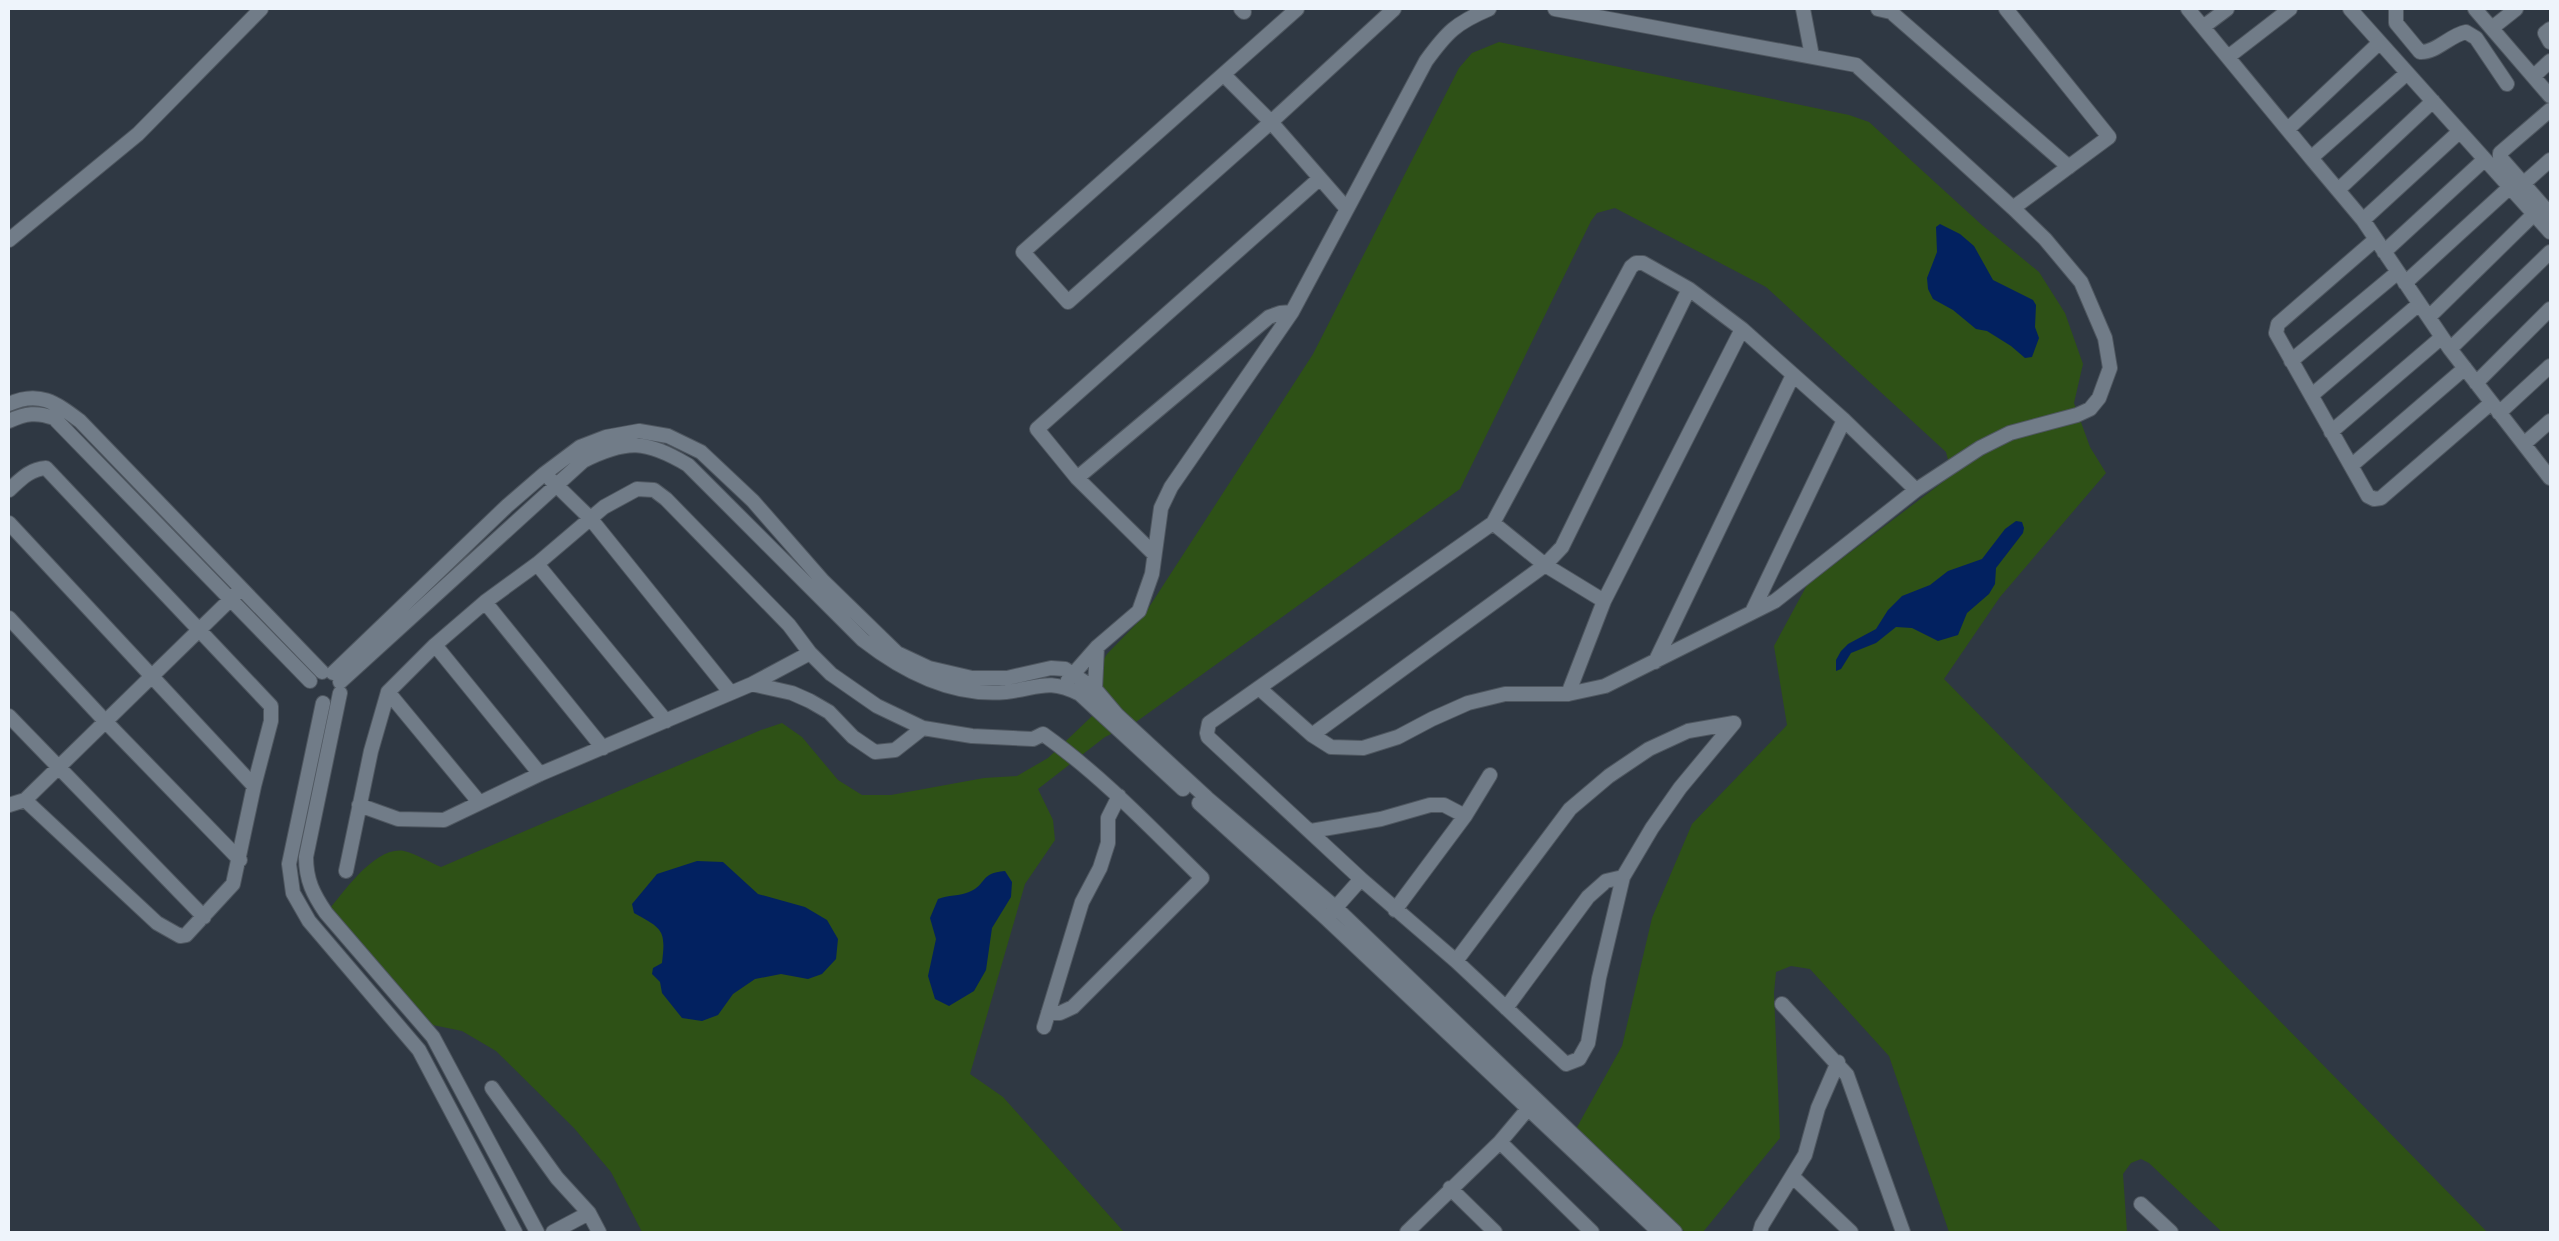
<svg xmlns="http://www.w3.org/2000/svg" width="2559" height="1241" font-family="Jost,sans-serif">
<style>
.green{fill:#2e5116}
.water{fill:#022160}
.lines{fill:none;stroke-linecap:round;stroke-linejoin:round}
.minor-casing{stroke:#4f5760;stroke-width:16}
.minor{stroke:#717c88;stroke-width:14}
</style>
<rect width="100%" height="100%" fill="#2f3843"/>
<path class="green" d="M1499 42 1849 115 1869 122 1983 226 2039 272 2065 313 2083 364 2074 403 2090 447 2106 473 2000 597 1944 679 2487 1232H2222L2149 1163 2141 1159 2131 1163 2123 1174 2127 1232H1949L1889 1056 1810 969 1791 966 1776 972 1774 993 1780 1138 1703 1232H1685L1576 1129 1622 1046 1652 918 1692 824 1787 725 1774 646 1807 585 1952 475 1946 452 1766 287 1615 208 1597 213 1591 221 1460 489 1136 722 1105 737 1038 789 1053 820 1055 840 1025 884 970 1074 1003 1097 1124 1232H642L611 1172 574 1128 496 1051 462 1031 423 1023 327 912C344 892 375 846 404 851 416 854 429 862 441 867L761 730 782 723 802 737 838 780 862 795H891L984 778 1017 776 1048 758 1110 699 1101 688 1096 673 1107 654 1142 618 1313 354 1459 68 1472 53Z"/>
<path class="water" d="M1940 224 1960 234 1974 246 1993 280 2033 300 2036 305 2035 327 2039 338 2032 357 2025 358 2011 346 1987 331 1976 329 1953 310 1933 299 1928 289 1927 278 1937 252 1936 227Z
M2016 521 2022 522 2024 528 2023 533 1996 568 1995 584 1989 594 1967 613 1958 635 1938 641 1912 628 1896 627 1876 643 1851 653 1841 669 1836 671V660L1841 651 1848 644 1876 629 1888 610 1902 596 1930 585 1948 571 1982 559 2005 529Z
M697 861 723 862 758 894 805 907 827 920 838 939 836 959 822 974 808 979 781 974 755 979 733 994 718 1015 702 1021 682 1018 662 993 660 982 652 974 653 968 662 963C666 930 663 929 634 913L632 904 657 874Z
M1005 871 1012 882 1011 897 992 928 986 970 974 991 949 1006 935 999 928 976 936 939 930 918 938 899C948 895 960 896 969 892 988 884 979 873 1005 871Z"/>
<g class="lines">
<g class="minor-casing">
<path id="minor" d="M1241 9 1244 12
M1297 9 1023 252 1068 302 1271 122 1394 9
M1803 9 1812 56
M1878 9 1891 12 2069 167
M2006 9 2109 137 2013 208
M2188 9 2311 158
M2350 9 2550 232
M2396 9V23L2420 52C2436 53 2450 35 2466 32L2476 38 2507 84
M2475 9 2550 96
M2203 27 2227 9
M2492 28 2516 9
M2550 29 2545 33 2550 42
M2228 57 2290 9
M2406 74 2311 158 2363 220 2450 349 2550 478
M1224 75 1271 122 1346 208
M2534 76 2550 61
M2550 110 2500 153V157L2550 214
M2288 129 2379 43
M2523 184 2550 160
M2338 190 2433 101
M2363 220 2459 132
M2376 239 2278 324 2276 333 2368 496 2374 499 2381 498 2491 403
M9 240 138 134 261 9
M2384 252 2484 160
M2405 283 2510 187
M2429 317 2534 214
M2450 349 2550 252
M2291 361 2398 272
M2476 383 2550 309
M2312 395 2419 304
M9 404C39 390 56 403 80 421L322 672
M2499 413 2550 366
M9 421C26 413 37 412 54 418L310 681
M2331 432 2442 337
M2524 444 2550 421
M2351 466 2465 368
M1077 478 1269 317 1280 313 1292 312
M550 479 590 518 730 692
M9 490C21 479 30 469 46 468L271 706V721L254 786 233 884 186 935 180 936 157 923 25 800
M9 523 254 786
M1493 523 1545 565 1604 601
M1154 554 1077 478 1037 429 1319 179
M537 564 666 721
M485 602 603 748
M1752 612 1844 420
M9 618 105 721 240 860
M435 645 540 774
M1655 662 1793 375
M333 673 507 506 544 474 580 447 606 437 639 431 668 436 701 452 753 501 823 581 897 653 929 668 972 678H1007L1051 668 1065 669 1095 689 1117 715 1207 798 1335 907 1675 1232
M1068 680 1097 647 1139 611 1152 574 1161 508 1171 487 1292 312 1426 61C1447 32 1456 23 1489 9
M340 682 583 461C627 439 646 440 688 465L863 640C904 672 952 697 1006 692 1039 688 1048 678 1080 694L1183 789
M752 684 792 693 810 701 829 712 853 737 875 752 895 750 923 728
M1259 688 1312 735 1331 747 1363 748 1398 737 1432 719 1468 703 1505 694H1568L1605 686 1775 601 1916 490 1980 448 2010 433 2077 415 2090 409 2099 398 2110 368 2105 338 2081 282 2045 239 2013 208 1856 65 1555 9
M1095 689 1097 647
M388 692 479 802
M340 693 306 857C306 880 313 894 326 913L433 1037 537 1232
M1568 694 1604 601 1742 329
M323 703 289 864 293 893 309 921 419 1050 515 1232
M9 716 204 917
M1734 723 1680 788 1652 828 1623 877 1599 978 1588 1043 1579 1059 1566 1064 1456 961 1361 879 1208 737 1207 733 1209 723 1493 523 1631 267 1636 263H1643L1689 289 1742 329 1844 420 1916 490
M1312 735 1545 565 1562 547 1689 289
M1199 803 1326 918 1659 1232
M9 805 25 800 237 593
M359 805 398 819 444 820 540 774 752 684 810 653
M1311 831 1381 819 1430 805H1444L1465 816
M346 871 371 751 388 692 435 645 485 602 537 564 604 507 637 489 654 490 666 499 789 625 810 653 831 674 877 706 923 728 972 736 1033 739 1043 734C1102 776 1151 828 1202 878L1073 1007 1060 1013H1048
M1395 910 1465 816 1490 775
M1330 914 1361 879
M1456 961 1570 809 1609 776 1649 749 1688 731 1734 723
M1782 1004 1847 1075 1903 1232
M1506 1008 1588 897 1606 881 1623 877
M1044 1027 1082 902 1100 868 1108 843V818L1119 796
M492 1088 557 1178 589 1213 599 1232
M1500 1142 1592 1232
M1793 1177 1851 1232
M1450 1188 1495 1232
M2141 1204 2171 1232
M553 1232 589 1213
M1407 1232 1500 1142 1532 1104
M1760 1232 1762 1225 1805 1155 1818 1108 1838 1062"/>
</g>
<use href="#minor" class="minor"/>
</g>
<rect width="2559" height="1241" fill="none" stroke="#eef4fb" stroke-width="20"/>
</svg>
